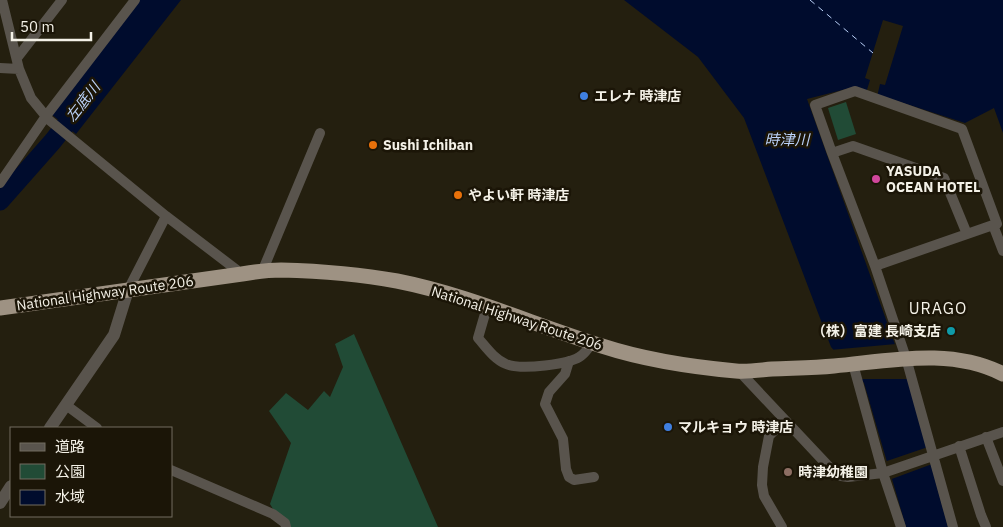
<svg xmlns="http://www.w3.org/2000/svg" width="1003" height="527" font-family="'IBM Plex Sans','Noto Sans JP',sans-serif">
<style>
.green{fill:#214b36}
.water{fill:#000c2d}
.pier{fill:#241f0f}
.lines{fill:none;stroke-linecap:round;stroke-linejoin:round}
.river{stroke:#000c2d;stroke-width:19}
.ferry{stroke:#bad1f8;stroke-width:1;stroke-dasharray:6 5;stroke-linecap:butt}
.minor{stroke:#59544d;stroke-width:10}
.tertiary{stroke:#59544d;stroke-width:12}
.trunk{stroke:#9e9283;stroke-width:15}
.shop-dot{fill:#3f7fe0;stroke:#1b1507;stroke-width:2}
.food-dot{fill:#e8710a;stroke:#1b1507;stroke-width:2}
.hotel-dot{fill:#d1479c;stroke:#1b1507;stroke-width:2}
.culture-dot{fill:#0f9aa8;stroke:#1b1507;stroke-width:2}
.education-dot{fill:#8d6e63;stroke:#1b1507;stroke-width:2}
.labels{text-anchor:middle;stroke-width:5;stroke-linejoin:round;paint-order:stroke}
.poi-label{font-size:14px;font-weight:bold;fill:#f4f1e7;stroke:#1b1507;text-anchor:start}
.street-label{font-size:14px;fill:#f4f1e7;stroke:#1b1507}
.water-label{font-size:15px;font-style:italic;fill:#bad1f8;stroke:#1b1507}
.quarter-label{font-size:16px;letter-spacing:1px;fill:#f4f1e7;stroke:#1b1507}
</style>
<rect width="100%" height="100%" fill="#241f0f"/>
<path class="green" d="M846 102 856 134 838 140 828 108Z
M354 334 438 527H284L270 504 291 443 269 411 286 393 308 410 324 391 330 397 343 367 335 344Z"/>
<path class="water" d="M139 0H181L76 134 51 114Z
M624 0H1003V133L994 108 965 123 854 87 807 99 908 381 948 527H906L864 383 831 347 744 118 698 57Z"/>
<path class="pier" d="M883 20 903 26 885 85 880 84 877 97 866 93 870 80 865 78Z
M896 344 909 379H857L830 350Z
M928 447 935 463 889 480 884 462Z"/>
<g class="lines">
<path class="river" d="M0 201 53 141 74 114"/>
<path class="ferry" d="M810 0 873 53"/>
<path class="minor" d="M2 0 19 69 31 98 49 120 166 216 242 274
M17 58 62 0
M0 68 19 69
M832 153 815 105 855 91 962 129 997 224
M0 183 46 116 135 0
M875 266 993 225 1003 251
M262 272 320 133
M128 290 166 216
M487 307 478 338C486 347 494 359 506 364 520 370 571 365 582 355 586 352 589 347 592 343
M569 361 565 374 549 392 545 404 563 439 566 469 569 477 574 480 594 477
M853 364 883 473 901 527
M739 371 832 470 841 476 848 477 883 473 1003 432
M66 405 97 428
M986 437 1003 481
M959 446 981 515 986 527
M171 470 273 514 285 523 286 527
M782 527 764 496 762 485 763 467 769 436 784 421
M953 527 906 358 875 266 832 153 853 146 944 178 967 234"/>
<path class="tertiary" d="M50 428 114 335 128 290
M0 503 11 486"/>
<path class="trunk" d="M0 308 242 274C254 272 268 270 281 270 319 271 359 274 397 281 468 295 534 325 602 346 645 360 692 367 736 371 748 372 760 370 772 369 792 368 813 368 834 366 889 361 951 347 1003 374"/>
</g>
<g class="shop-dot">
<circle cx="584" cy="96" r="5"/>
<circle cx="668" cy="427" r="5"/>
</g>
<g class="food-dot">
<circle cx="373" cy="145" r="5"/>
<circle cx="458" cy="195" r="5"/>
</g>
<circle class="hotel-dot" cx="876" cy="179" r="5"/>
<circle class="culture-dot" cx="951" cy="331" r="5"/>
<circle class="education-dot" cx="788" cy="472" r="5"/>
<g class="labels">
<g class="poi-label">
<text x="594" y="101">エレナ 時津店</text>
<text x="383" y="150">Sushi Ichiban</text>
<text x="886" y="176">YASUDA<tspan x="886" dy="16">OCEAN HOTEL</tspan></text>
<text x="468" y="200">やよい軒 時津店</text>
<text x="941" y="336" text-anchor="end">（株）富建 長崎支店</text>
<text x="678" y="432">マルキョウ 時津店</text>
<text x="798" y="477">時津幼稚園</text>
</g>
<g class="street-label">
<text transform="translate(105 293) rotate(-8)" y="5">National Highway Route 206</text>
<text transform="translate(517 318) rotate(18)" y="5">National Highway Route 206</text>
</g>
<g class="water-label">
<text transform="translate(83 102) rotate(-52)" y="5">左底川</text>
<text x="787" y="145">時津川</text>
</g>
<g class="quarter-label">
<text x="938" y="314">URAGO</text>
</g>
</g>
<rect x="10" y="427" width="162" height="90" fill="#1b1507" stroke="#726d61"/>
<rect x="20" y="443" width="25" height="8" fill="#59544d" stroke="#726d61"/>
<text x="55" y="452" font-size="15" fill="#f4f1e7">道路</text>
<rect x="20" y="464" width="25" height="15" fill="#214b36" stroke="#726d61"/>
<text x="55" y="477" font-size="15" fill="#f4f1e7">公園</text>
<rect x="20" y="490" width="25" height="15" fill="#000c2d" stroke="#726d61"/>
<text x="55" y="502" font-size="15" fill="#f4f1e7">水域</text>
<path d="M12 32v8h79v-8" fill="none" stroke="#f4f1e7" stroke-width="2.5"/>
<text x="20" y="32" font-size="15" fill="#f4f1e7" stroke="#1b1507" stroke-width="4" paint-order="stroke">50 m</text>
</svg>
